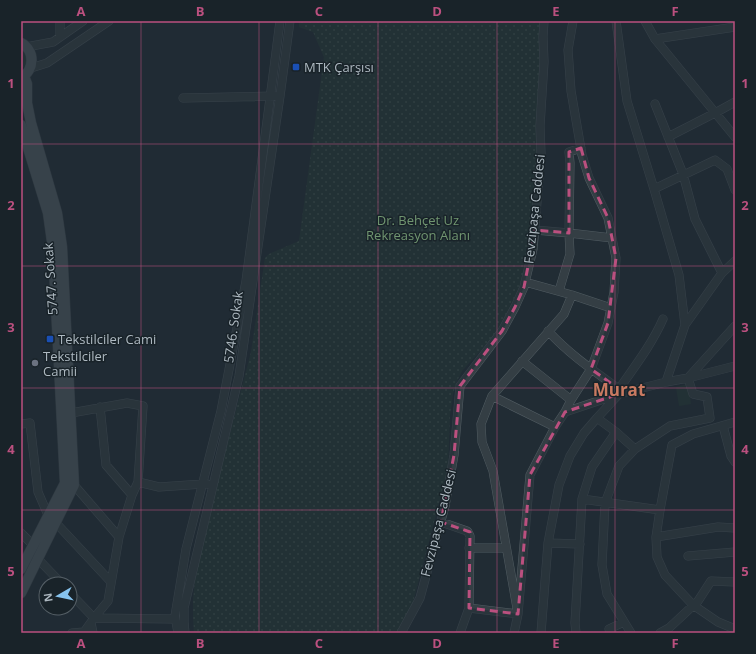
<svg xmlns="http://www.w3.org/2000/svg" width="756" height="654" font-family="'Open Sans',sans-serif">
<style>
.green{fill:#253935}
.park{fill:url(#park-dots)}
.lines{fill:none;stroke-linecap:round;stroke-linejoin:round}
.minor-casing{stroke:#515c62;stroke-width:9}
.major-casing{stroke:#3d474e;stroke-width:11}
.minor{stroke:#343e44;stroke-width:8}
.major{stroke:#525d65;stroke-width:10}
.marked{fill:none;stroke:#bb507f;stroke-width:3;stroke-dasharray:8 5;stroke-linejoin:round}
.grid{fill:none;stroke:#bb507f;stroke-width:1;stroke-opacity:0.55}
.transit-dot{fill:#1a4fb4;stroke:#192329;stroke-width:1.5}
.worship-dot{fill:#6b7280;stroke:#192329;stroke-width:1.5}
.labels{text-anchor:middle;stroke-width:3;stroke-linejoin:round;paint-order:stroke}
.poi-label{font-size:13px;fill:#aeb9c1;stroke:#192329;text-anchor:start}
.street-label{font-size:13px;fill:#aeb9c1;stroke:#192329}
.park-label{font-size:13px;fill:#709570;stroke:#192329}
.district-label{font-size:17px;font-weight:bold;fill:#c97a61;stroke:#192329}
.neatline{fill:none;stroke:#bb507f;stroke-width:1.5}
.grid-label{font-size:13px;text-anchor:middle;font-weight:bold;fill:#bb507f}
</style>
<defs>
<pattern id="park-dots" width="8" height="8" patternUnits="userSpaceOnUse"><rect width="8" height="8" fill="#253935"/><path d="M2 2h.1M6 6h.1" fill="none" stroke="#425450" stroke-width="1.8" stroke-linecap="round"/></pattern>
</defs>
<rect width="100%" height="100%" fill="#212c34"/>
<path class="green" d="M21 49 26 54 27 63 24 67 21 68Z
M688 384 691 404 679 406 676 387Z"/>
<path class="park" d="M299 21H540L538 193 524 281 498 332 470 362 462 371 457 381 453 394 450 415 448 467 446 477 439 503 412 606 398 633H194L193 616V600L195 579 220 472 251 352 265 258 269 254 299 241 324 57 313 32 299 27Z"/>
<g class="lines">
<g class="minor-casing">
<path id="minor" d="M616 21 627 101 654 189 679 275 685 325 666 382
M645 21 655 39 735 137
M60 37V21
M655 39 735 27
M26 47 53 42 83 21
M31 68 47 63 109 21
M183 98 275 96
M655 104 683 174 695 219 722 273
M668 137 715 113 735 102
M654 189 715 160 727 169 735 190
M535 230 569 233 612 238
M525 282 572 295 611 308
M559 291 570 254 569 233 570 163 569 152 581 148
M685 325 722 273 735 261
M548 331C569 354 594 371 619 389V394L565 412
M522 361 571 400
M619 389C635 366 652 344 663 319
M492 396 555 427
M100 407 106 465 132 495
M597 418 616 432 635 449 619 466 605 503 602 565 607 594 631 633
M735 422 693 434 672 445 660 510 656 537 657 557 665 575 693 605 718 622 735 629
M21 424 30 423 38 492 48 515
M723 426 731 456 735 462
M635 449 670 426 710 418 707 397 693 394 688 378 735 326
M138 482 159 487 203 484H207
M74 485 119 537
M582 499 660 510
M441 522 467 531 468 532 470 536 469 608 460 633
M56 523 111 582
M21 533 33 545
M656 537 718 527 735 528
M548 543 580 544
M469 548H506
M688 556 735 552
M38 559 62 584
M70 593 94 618 108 601 119 537 132 495 138 482 143 406 127 403 71 413
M469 608 518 614 493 471 482 442 481 424 492 396 564 314 572 295
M91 623 93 633
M72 633 84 632 94 618 175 619
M178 633 175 616 186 549 221 411 246 281 274 68 280 21
M185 633 184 622V608L239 376 280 96 290 21
M401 633 420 598 445 506 454 455 460 386 502 331 515 307 524 287 533 249 541 154 540 126 544 62 543 37 544 21
M514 633 518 614 530 475 555 427 565 412 571 400 591 369 608 323 614 292 616 258 608 218 589 178 582 155 571 91 568 50 573 21
M541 633 548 543 559 485 570 456 584 433 597 418 619 394 666 382 688 378 735 366
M576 633 575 623 582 499 592 467 616 432
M612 633 609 629 624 622
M660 633 669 628 698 601 711 581 735 582"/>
</g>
<g class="major-casing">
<path id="major" d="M21 43C35 50 35 70 21 78
M21 125 48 213 53 249 65 483 21 569
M21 593 74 485 62 247 57 213 31 123 27 103V84L24 76"/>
</g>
<use href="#minor" class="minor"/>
<use href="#major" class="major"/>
</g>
<path d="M0 0H756V654H0ZM581 148 589 178 608 218 616 258 608 323 591 369 619 389V394L565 412 530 475 518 614 469 608 470 532 441 522 454 455 460 386 502 331 515 307 524 287 535 230 569 233V152Z" fill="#212c34" fill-opacity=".55" fill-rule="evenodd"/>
<path class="marked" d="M581 148 589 178 608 218 616 258 608 323 591 369 619 389V394L565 412 530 475 518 614 469 608 470 532 441 522 454 455 460 386 502 331 515 307 524 287 535 230 569 233V152Z"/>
<path class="grid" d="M141 21V633M259 21V633M378 21V633M497 21V633M615 21V633M21 144H735M21 266H735M21 388H735M21 510H735"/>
<g class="transit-dot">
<rect x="292" y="63" width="8" height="8" rx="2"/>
<rect x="46" y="335" width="8" height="8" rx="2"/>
</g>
<circle class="worship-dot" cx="35" cy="363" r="4"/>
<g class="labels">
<g class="poi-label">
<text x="304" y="72">MTK Çarşısı</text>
<text x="58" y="344">Tekstilciler Cami</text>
<text x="43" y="361">Tekstilciler<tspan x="43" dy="15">Camii</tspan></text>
</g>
<g class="street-label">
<text transform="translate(534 209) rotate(-84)" y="5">Fevzipaşa Caddesi</text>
<text transform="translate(50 279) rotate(-94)" y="5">5747. Sokak</text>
<text transform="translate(233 327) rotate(-82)" y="5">5746. Sokak</text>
<text transform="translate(438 523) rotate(-76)" y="5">Fevzipaşa Caddesi</text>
</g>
<g class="park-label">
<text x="418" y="225">Dr. Behçet Uz<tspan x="418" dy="15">Rekreasyon Alanı</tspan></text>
</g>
<g class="district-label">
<text x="619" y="396">Murat</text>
</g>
</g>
<rect width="756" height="654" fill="none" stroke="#192329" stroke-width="44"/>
<g transform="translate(58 596) rotate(261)"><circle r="19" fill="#192329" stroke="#555f66"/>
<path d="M0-3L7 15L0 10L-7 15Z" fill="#86c3ee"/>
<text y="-6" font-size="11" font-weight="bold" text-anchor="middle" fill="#aeb9c1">N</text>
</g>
<rect x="22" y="22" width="712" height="610" class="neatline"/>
<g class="grid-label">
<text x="81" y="16">A</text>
<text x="200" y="16">B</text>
<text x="319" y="16">C</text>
<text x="437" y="16">D</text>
<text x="556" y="16">E</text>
<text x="675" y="16">F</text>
<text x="11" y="88">1</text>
<text x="745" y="88">1</text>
<text x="11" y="210">2</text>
<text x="745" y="210">2</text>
<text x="11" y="332">3</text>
<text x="745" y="332">3</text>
<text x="11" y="454">4</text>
<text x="745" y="454">4</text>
<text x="11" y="576">5</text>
<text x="745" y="576">5</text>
<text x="81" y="648">A</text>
<text x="200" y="648">B</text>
<text x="319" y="648">C</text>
<text x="437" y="648">D</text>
<text x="556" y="648">E</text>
<text x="675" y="648">F</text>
</g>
</svg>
